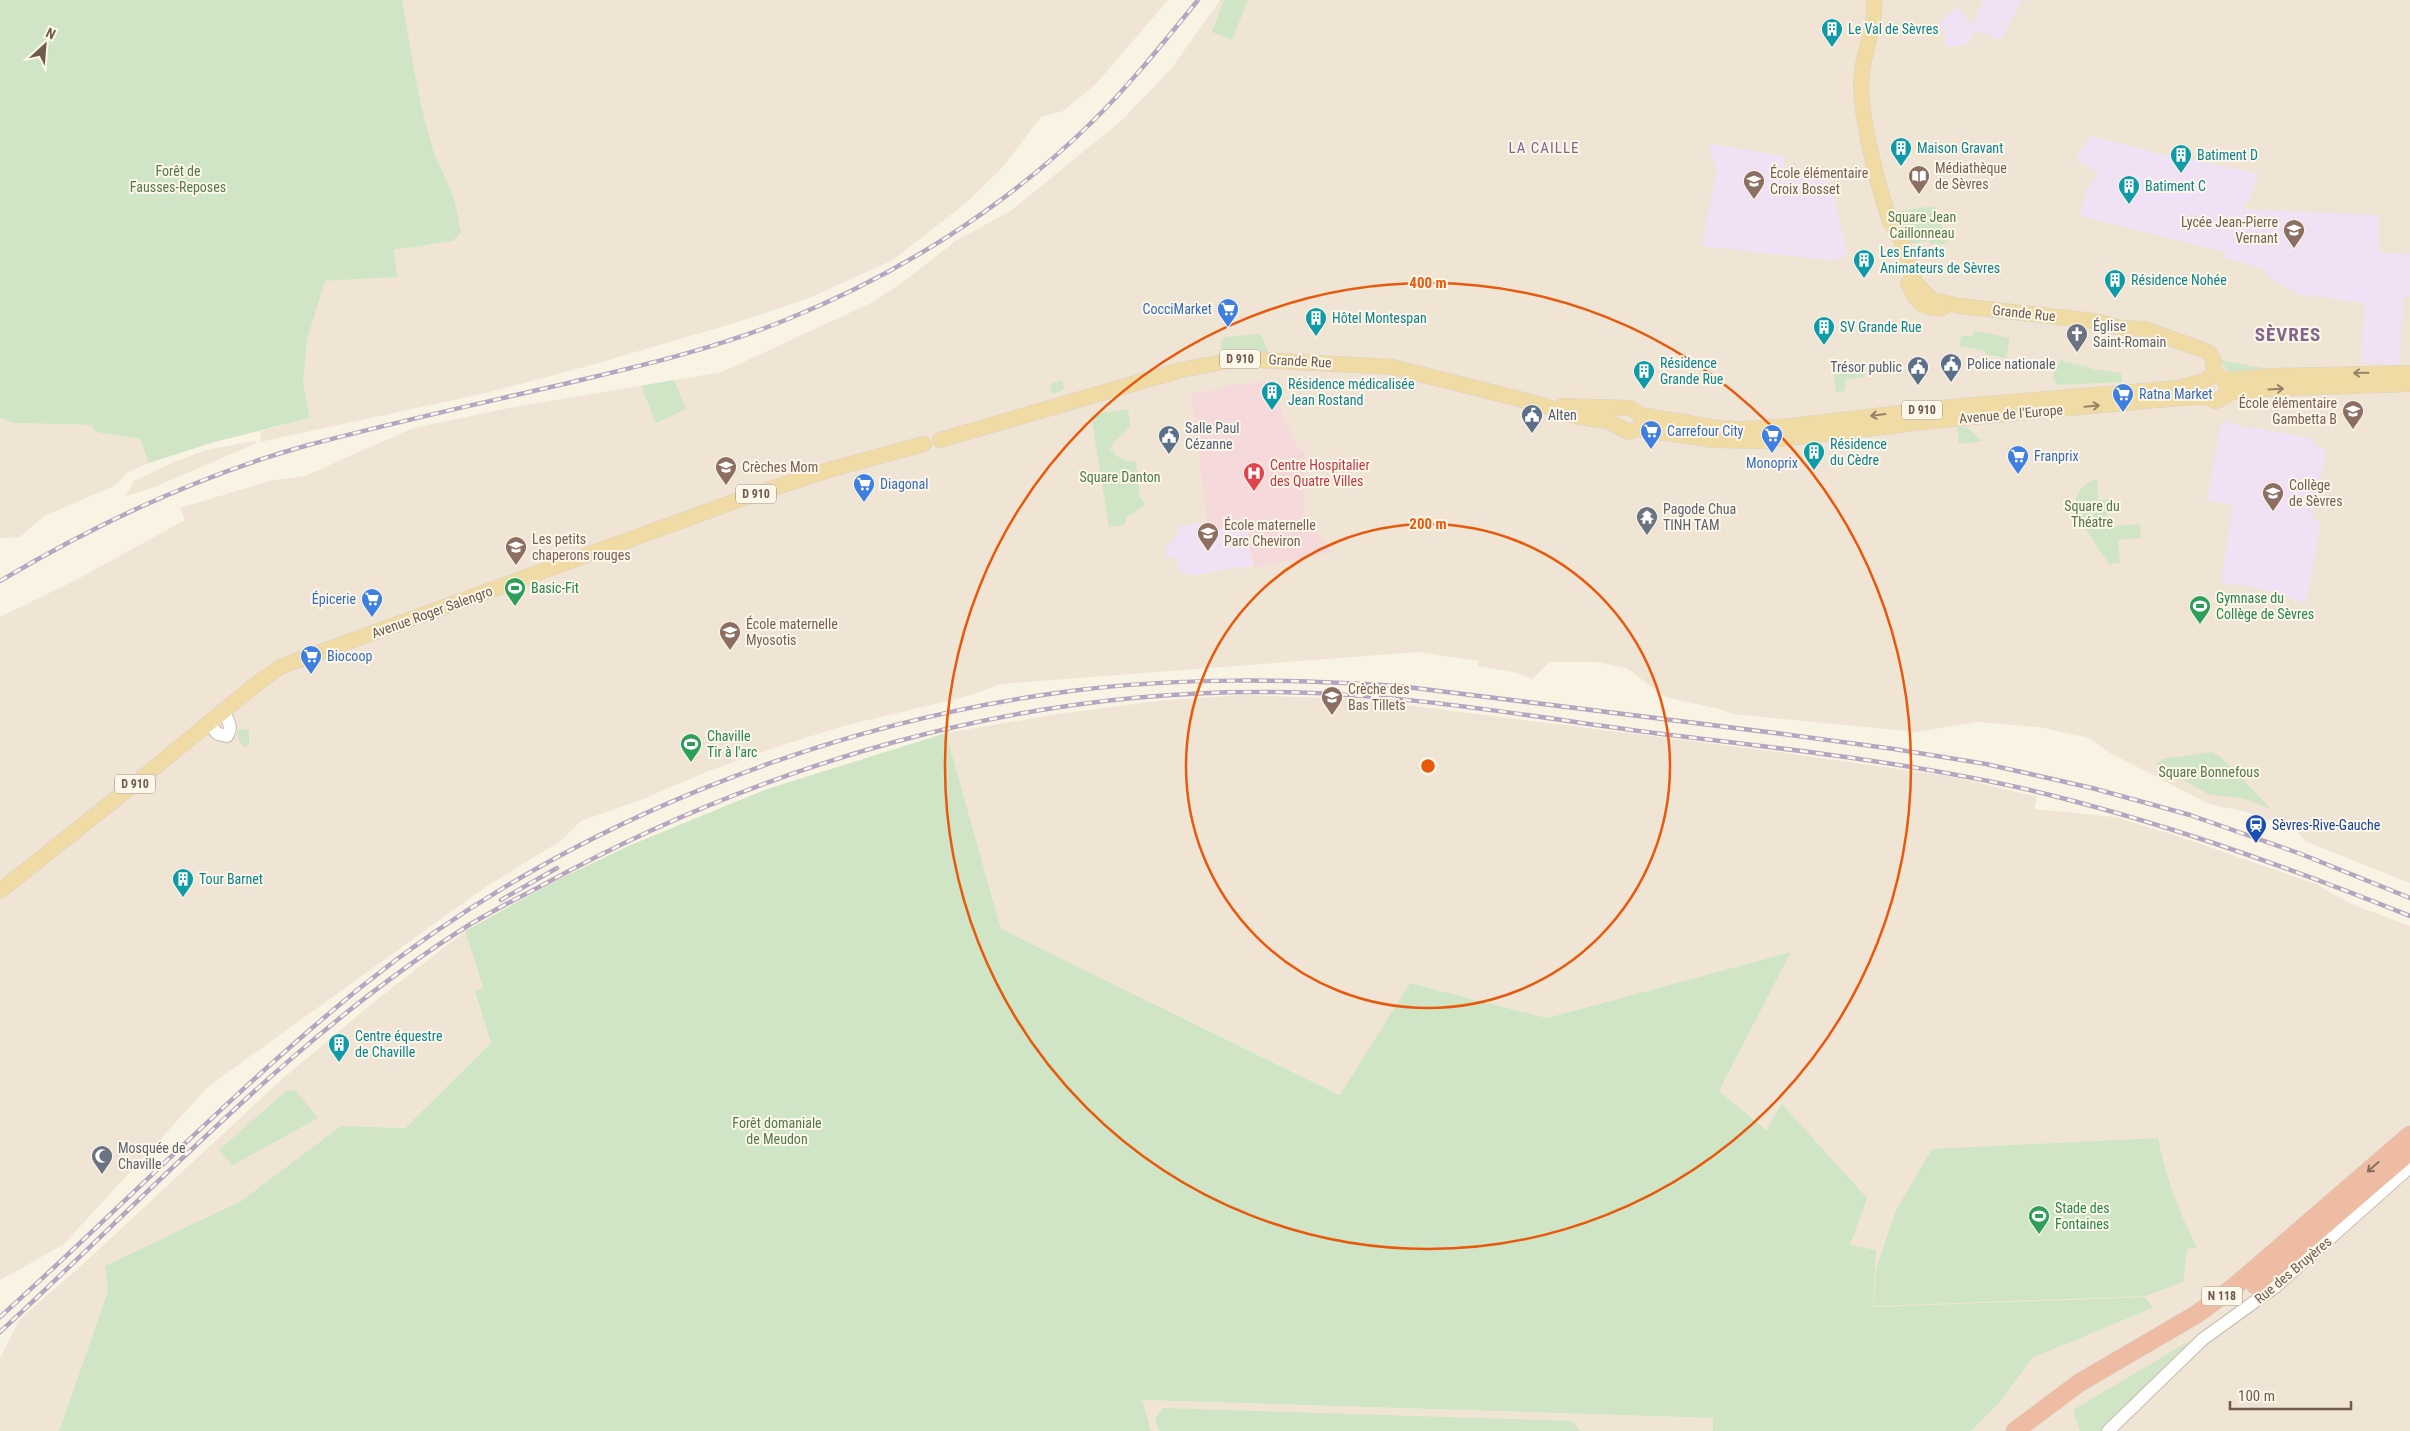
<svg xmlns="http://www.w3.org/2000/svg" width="2410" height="1431" font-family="'Roboto Condensed',sans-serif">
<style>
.residential{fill:#f0e5d4}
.education{fill:#f0e1f5}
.medical{fill:#f6d9da}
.green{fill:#cfe5c5}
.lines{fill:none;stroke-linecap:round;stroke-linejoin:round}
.minor-casing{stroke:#c9bbac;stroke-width:14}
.major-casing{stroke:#d7d1cd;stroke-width:16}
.highway-casing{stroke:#d7d1cd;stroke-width:19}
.minor{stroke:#fff;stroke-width:12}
.major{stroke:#f1dba4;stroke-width:15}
.highway{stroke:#edbca2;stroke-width:18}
.rail-casing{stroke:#b6a5c1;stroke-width:4.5}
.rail{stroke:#fdf7ea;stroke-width:2.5;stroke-dasharray:8;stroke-linecap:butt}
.oneway{stroke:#968267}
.oneway2{stroke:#886f5e}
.ring{fill:none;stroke:#e8590c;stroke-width:2.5}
.labels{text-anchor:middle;stroke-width:4;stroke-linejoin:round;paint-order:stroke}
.shield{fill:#fdf7ea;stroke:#9a8a7c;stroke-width:1}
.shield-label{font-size:12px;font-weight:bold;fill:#6f5c4d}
.culture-label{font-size:14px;fill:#0d838f;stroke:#fdf7ea;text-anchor:start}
.education-label{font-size:14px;fill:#785e54;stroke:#fdf7ea;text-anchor:start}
.park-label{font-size:14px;fill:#54794a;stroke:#fdf7ea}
.shop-label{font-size:14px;fill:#366cbe;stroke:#fdf7ea;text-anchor:start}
.street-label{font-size:14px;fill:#6f5c4d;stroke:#fdf7ea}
.worship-label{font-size:14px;fill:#5b616d;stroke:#fdf7ea;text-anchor:start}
.service-label{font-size:14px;fill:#4e5e75;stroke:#fdf7ea;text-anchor:start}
.health-label{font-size:14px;fill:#be3a42;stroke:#fdf7ea;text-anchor:start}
.leisure-label{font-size:14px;fill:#27864d;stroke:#fdf7ea;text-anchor:start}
.transit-label{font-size:14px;fill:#164399;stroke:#fdf7ea;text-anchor:start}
.neighbourhood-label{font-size:15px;letter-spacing:1px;fill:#82658b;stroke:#fdf7ea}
.district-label{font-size:19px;font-weight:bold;letter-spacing:1px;fill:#82658b;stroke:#fdf7ea}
.centre{fill:#e8590c;stroke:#fdf7ea;stroke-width:2.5}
.ring-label{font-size:15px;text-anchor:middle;font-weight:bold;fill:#e8590c;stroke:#fdf7ea;stroke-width:4;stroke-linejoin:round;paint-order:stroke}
</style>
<rect width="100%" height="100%" fill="#f9f3e4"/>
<path class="residential" d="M402 0H1168L1096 84 1063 111 1041 117 1001 169 966 203 893 260 809 298 738 322 595 364 486 393 260 442 261 431 310 418 303 382 307 340 325 281 397 277 394 250 453 241V195L434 153 420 101Z
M1220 0H2410V883L2305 841 2296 830 2243 811 2209 804 2110 753 2090 738 2038 727 1977 722 1916 732 1732 714 1719 709 1665 697 1627 668 1596 662H1550L1532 679 1518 673 1478 666V661L1418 652 1000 684 971 695 840 727 783 745 711 770 641 800 581 821 562 840 484 888 209 1086 63 1245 0 1280V617L76 580 185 520 180 508 269 481 305 476 413 428 509 408 722 372 873 302 900 284 957 240 1009 212 1120 122 1171 69Z
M0 418 13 423 91 425 97 432 140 439 149 463 128 472 116 485 44 516 20 537 0 538Z
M254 441 257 443 155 487 126 496 134 481 174 462 206 450Z
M1243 695 1359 699 1785 753 1954 777 2037 797 2034 809 2115 817 2174 835 2316 884 2351 904 2410 926V1431H1971L2001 1401 2032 1358 2153 1308 2145 1297 1873 1307 1876 1250 1850 1246 1780 1103 1768 1130 1719 1091 1791 952 1547 1018 1410 983 1341 1095 1001 929 946 733 1058 714 1157 701Z
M465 931 483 987 475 993 491 1043 405 1128 341 1126 241 1201 105 1266 108 1291 59 1431H0V1358L20 1319 82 1265 281 1080 370 1005Z
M1142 1400 1713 1418V1431H1151Z"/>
<path class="education" d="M1983 0H2022L2000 41 1982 32 1977 34 1975 30 1972 38 1965 45 1945 47V32L1938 24 1958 7 1971 23 1977 20 1976 16Z
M2091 136 2162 154 2258 173 2250 199 2241 209 2379 215V252L2410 254V297H2404L2399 364 2361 363 2365 303 2297 294 2271 279 2262 268 2225 258V252L2080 216 2087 189 2098 173 2075 159Z
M1710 144 1784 156V174L1823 172 1824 181 1829 182 1834 198 1848 254 1836 260H1826L1702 246 1717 169 1709 148Z
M2227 421 2249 429 2252 427 2310 438 2318 447 2326 450 2312 519 2320 521 2315 559 2305 603 2254 587 2221 583 2233 505 2207 500 2221 425Z
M1207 522 1209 530 1246 524 1253 565 1190 576V573L1180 572 1176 556 1167 558 1165 547 1178 535V527Z"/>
<path class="medical" d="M1268 382 1298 447 1306 454 1304 515 1332 552 1254 568 1246 524 1208 530 1191 394 1222 389 1226 385Z"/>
<path class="green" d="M0 0H402L420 101 434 153 453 195 461 232 453 241 394 250 397 277 325 281 307 340 303 382 310 418 214 442 149 463 140 439 96 432 91 425 13 423 0 418Z
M1224 0H1248L1232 40 1212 32Z
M1934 206 1948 243 1938 245 1937 243 1930 244 1929 240 1910 244 1894 212Z
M1974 331 2010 338 2006 358 1985 354 1986 351 1959 346 1962 335 1972 337Z
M1258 334 1262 336 1268 352 1222 355 1221 341 1224 337Z
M2061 360 2068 363H2073L2074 365 2079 364V366L2085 365V368L2086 366 2093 369 2121 373 2122 382 2058 385C2049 376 2056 367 2061 360Z
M2220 360 2263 368 2264 371 2233 374 2225 368Z
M1864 362 1865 377 1847 379 1845 383V391L1836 392 1833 365Z
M674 380 686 409 656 423 641 386Z
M1062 380 1064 389 1052 394 1050 384Z
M1128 409 1130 427 1114 442 1110 450 1116 453 1115 455C1122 459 1128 462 1136 462L1140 498 1146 504 1127 517 1124 525 1109 527 1091 415Z
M1957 426 1966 427 1982 441 1959 444Z
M2097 478 2098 500 2111 499 2112 507H2106L2108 527 2140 524 2141 538 2118 540 2120 563 2109 564 2078 518C2071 499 2078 487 2097 478Z
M239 729 249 730V746L244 747 239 740 237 731Z
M946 733 1001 929 1340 1095 1410 983 1547 1018 1791 952 1719 1091 1767 1130 1781 1103 1867 1198 1850 1245 1876 1250 1873 1307 2145 1297 2153 1308 2032 1358 2001 1401 1971 1431H1713V1418L1142 1400 1151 1431H59L108 1291 105 1266 241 1201 341 1126 405 1128 491 1043 475 992 483 987 465 931 563 877 633 844 767 789Z
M2212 752 2221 757 2271 809 2245 799 2208 794 2156 764 2163 759Z
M295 1090 318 1118 233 1165 219 1150 286 1091Z
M2158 1138C2167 1182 2178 1208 2197 1248L2187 1249 2183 1282 2145 1296 1874 1306 1876 1269 1896 1210 1932 1149Z
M2191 1340 2101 1431H2080L2073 1410Z
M1163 1408 1571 1421 1581 1431H1159L1155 1419Z"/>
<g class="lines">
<g class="minor-casing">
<path id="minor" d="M209 724 218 734 227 736C233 727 228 721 224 712
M2108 1431 2203 1339 2275 1287 2410 1167"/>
</g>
<g class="major-casing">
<path id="major" d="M1874 0C1876 27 1865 46 1862 72 1857 108 1878 186 1890 222
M1887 213 1904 247 1915 283 1932 300 1960 306 2094 321 2122 328 2145 329 2208 352 2213 359 2214 375
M1908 283C1915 301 1923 310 1943 308
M2226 380 2270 376 2410 373
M2227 393 2267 389 2410 384
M1562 406 1631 408 1640 415
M940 440 1181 370 1239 359 1392 367 1543 405 1578 417 1608 421 1628 432 1637 429 1714 440 1762 441 1951 419 2180 398 2206 397 2216 401 2225 397 2228 386 2222 377 2214 375 2204 381 2179 388 1952 407 1790 426 1744 429 1718 428 1640 415
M0 891 142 778 255 685 282 666 755 494 832 469 924 444"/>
</g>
<g class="highway-casing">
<path id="highway" d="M2255 1285 2410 1151
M2015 1431 2079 1383 2197 1314 2235 1286 2410 1135"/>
</g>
<use href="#minor" class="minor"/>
<use href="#major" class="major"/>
<use href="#highway" class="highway"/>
<g class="rail-casing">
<path id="rail" d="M0 581C96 524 197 476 305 446 398 421 492 401 585 379 653 363 722 346 788 319 899 274 1004 208 1090 124 1129 86 1164 42 1198 0
M501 900 557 868
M0 1317C121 1208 234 1090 361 987 560 827 819 724 1071 691 1180 677 1290 679 1399 686L1783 734 1894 749 1986 764 2092 788 2190 815 2301 854 2410 898
M0 1332C150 1194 296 1033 469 925 492 911 516 899 539 887 762 764 1017 689 1273 692 1401 693 1527 716 1654 733 1777 748 1900 761 2021 788 2154 819 2283 865 2410 916"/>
</g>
<use href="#rail" class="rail"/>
</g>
<defs><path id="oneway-shaft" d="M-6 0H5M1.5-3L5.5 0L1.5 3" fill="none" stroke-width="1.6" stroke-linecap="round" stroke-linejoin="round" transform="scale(1.25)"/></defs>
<g class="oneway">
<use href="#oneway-shaft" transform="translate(2361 373) rotate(179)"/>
<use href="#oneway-shaft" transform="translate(2276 389) rotate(-3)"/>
<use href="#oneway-shaft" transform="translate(2092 406) rotate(-5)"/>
<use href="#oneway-shaft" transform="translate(1878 415) rotate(173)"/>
</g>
<use class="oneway2" href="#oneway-shaft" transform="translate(2373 1167) rotate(139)"/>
<g class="ring">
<circle cx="1428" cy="766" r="242"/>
<circle cx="1428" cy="766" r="483"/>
</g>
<defs>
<g id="building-pin" transform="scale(1.125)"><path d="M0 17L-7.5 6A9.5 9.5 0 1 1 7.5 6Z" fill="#0f9aa8" stroke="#fdf7ea"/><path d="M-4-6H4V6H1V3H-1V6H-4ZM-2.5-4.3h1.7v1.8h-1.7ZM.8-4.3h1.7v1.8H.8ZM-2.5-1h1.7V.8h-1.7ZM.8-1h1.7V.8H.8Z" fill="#fff"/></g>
<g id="library-pin" transform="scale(1.125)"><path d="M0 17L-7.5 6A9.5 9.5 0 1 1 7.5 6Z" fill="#8d6e63" stroke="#fdf7ea"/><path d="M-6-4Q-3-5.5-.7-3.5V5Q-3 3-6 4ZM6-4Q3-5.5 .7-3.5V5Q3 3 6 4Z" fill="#fff"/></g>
<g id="school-pin" transform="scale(1.125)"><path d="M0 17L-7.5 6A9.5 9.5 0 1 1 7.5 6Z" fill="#8d6e63" stroke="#fdf7ea"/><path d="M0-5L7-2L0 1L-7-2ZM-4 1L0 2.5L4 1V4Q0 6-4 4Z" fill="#fff"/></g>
<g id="supermarket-pin" transform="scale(1.125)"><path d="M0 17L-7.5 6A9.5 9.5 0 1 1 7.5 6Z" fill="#3f7fe0" stroke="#fdf7ea"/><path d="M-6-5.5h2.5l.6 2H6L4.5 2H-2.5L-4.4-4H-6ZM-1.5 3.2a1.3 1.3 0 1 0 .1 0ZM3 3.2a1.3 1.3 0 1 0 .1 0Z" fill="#fff"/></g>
<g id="church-pin" transform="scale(1.125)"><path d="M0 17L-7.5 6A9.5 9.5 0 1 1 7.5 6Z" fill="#6b7280" stroke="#fdf7ea"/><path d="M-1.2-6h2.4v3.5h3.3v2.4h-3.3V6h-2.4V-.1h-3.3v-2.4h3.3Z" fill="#fff"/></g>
<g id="civic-pin" transform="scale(1.125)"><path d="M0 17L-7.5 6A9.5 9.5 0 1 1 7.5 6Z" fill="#5c6f8a" stroke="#fdf7ea"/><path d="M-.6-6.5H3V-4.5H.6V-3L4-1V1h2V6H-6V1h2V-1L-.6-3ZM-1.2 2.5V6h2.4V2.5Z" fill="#fff"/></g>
<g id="hospital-pin" transform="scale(1.125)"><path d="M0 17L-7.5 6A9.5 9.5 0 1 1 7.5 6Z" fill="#e0444e" stroke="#fdf7ea"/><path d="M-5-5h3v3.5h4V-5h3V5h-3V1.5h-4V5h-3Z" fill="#fff"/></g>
<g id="temple-pin" transform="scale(1.125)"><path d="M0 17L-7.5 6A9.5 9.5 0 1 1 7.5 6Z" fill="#6b7280" stroke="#fdf7ea"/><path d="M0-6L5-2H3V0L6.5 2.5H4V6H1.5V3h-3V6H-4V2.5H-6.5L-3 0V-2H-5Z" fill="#fff"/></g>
<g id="stadium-pin" transform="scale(1.125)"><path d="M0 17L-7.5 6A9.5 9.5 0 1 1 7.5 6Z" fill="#2e9e5b" stroke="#fdf7ea"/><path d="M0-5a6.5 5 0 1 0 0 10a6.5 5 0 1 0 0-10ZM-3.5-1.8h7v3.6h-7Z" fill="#fff"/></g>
<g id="station-pin" transform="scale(1.125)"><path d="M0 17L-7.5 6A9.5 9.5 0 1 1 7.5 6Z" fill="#1a4fb4" stroke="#fdf7ea"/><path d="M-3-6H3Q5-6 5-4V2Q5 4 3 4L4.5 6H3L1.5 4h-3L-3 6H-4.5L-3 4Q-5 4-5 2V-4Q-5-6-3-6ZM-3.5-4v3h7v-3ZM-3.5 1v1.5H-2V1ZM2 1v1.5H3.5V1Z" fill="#fff"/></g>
<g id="mosque-pin" transform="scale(1.125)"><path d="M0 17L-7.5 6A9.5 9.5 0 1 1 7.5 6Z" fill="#6b7280" stroke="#fdf7ea"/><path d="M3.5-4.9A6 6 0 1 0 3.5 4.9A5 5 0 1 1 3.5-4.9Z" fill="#fff"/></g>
</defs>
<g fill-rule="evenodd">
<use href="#building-pin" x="1832" y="29"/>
<use href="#building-pin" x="1901" y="148"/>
<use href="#building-pin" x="2181" y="155"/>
<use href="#library-pin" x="1919" y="176"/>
<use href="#school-pin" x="1754" y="181"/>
<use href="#building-pin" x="2129" y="186"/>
<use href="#school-pin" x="2294" y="230"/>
<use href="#building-pin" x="1864" y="260"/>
<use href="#building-pin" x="2115" y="280"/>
<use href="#supermarket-pin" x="1228" y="309"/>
<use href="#building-pin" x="1316" y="318"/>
<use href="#building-pin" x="1824" y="327"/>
<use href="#church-pin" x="2077" y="334"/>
<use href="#civic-pin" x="1951" y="364"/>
<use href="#civic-pin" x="1918" y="367"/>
<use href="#building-pin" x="1644" y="371"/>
<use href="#building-pin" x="1272" y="392"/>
<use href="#supermarket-pin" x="2123" y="394"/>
<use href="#school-pin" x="2353" y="411"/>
<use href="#civic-pin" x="1532" y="415"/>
<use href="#supermarket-pin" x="1651" y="431"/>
<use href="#supermarket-pin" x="1772" y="435"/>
<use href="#civic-pin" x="1169" y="436"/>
<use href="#building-pin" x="1814" y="452"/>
<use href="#supermarket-pin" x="2018" y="456"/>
<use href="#school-pin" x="726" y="467"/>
<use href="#hospital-pin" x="1254" y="473"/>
<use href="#supermarket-pin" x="864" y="484"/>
<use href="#school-pin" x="2273" y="493"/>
<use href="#temple-pin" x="1647" y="517"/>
<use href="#school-pin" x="1208" y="533"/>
<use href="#school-pin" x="516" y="547"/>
<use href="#stadium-pin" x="515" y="588"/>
<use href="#supermarket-pin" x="372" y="599"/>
<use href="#stadium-pin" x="2200" y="606"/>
<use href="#school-pin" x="730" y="632"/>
<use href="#supermarket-pin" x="311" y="656"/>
<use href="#school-pin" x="1332" y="697"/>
<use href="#stadium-pin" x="691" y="744"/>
<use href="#station-pin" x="2256" y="825"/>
<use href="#building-pin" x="183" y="879"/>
<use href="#building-pin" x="339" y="1044"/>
<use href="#mosque-pin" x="102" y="1156"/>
<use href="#stadium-pin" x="2039" y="1216"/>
</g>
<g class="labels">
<g class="shield">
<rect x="1220" y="349.5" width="40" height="19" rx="4"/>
<rect x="1902" y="400.5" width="40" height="19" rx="4"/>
<rect x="736" y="484.5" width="40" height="19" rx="4"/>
<rect x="115" y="774.5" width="40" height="19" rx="4"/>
<rect x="2202" y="1286.5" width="40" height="19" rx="4"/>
</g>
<g class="shield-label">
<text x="1240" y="363">D 910</text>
<text x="1922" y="414">D 910</text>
<text x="756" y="498">D 910</text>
<text x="135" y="788">D 910</text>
<text x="2222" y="1300">N 118</text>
</g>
<g class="culture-label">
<text x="1848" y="34">Le Val de Sèvres</text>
<text x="1917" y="153">Maison Gravant</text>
<text x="2197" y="160">Batiment D</text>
<text x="2145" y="191">Batiment C</text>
<text x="1880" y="257">Les Enfants<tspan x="1880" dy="16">Animateurs de Sèvres</tspan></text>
<text x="2131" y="285">Résidence Nohée</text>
<text x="1332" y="323">Hôtel Montespan</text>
<text x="1840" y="332">SV Grande Rue</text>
<text x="1660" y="368">Résidence<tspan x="1660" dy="16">Grande Rue</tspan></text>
<text x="1288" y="389">Résidence médicalisée<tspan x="1288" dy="16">Jean Rostand</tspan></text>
<text x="1830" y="449">Résidence<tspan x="1830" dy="16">du Cèdre</tspan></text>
<text x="199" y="884">Tour Barnet</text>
<text x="355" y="1041">Centre équestre<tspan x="355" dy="16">de Chaville</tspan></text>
</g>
<g class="education-label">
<text x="1935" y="173">Médiathèque<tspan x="1935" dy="16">de Sèvres</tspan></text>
<text x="1770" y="178">École élémentaire<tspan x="1770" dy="16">Croix Bosset</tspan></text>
<text x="2278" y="227" text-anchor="end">Lycée Jean-Pierre<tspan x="2278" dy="16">Vernant</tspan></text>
<text x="2337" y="408" text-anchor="end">École élémentaire<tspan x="2337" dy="16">Gambetta B</tspan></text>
<text x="742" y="472">Crèches Mom</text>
<text x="2289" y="490">Collège<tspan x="2289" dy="16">de Sèvres</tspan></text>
<text x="1224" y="530">École maternelle<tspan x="1224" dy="16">Parc Cheviron</tspan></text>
<text x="532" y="544">Les petits<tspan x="532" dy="16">chaperons rouges</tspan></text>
<text x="746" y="629">École maternelle<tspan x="746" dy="16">Myosotis</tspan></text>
<text x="1348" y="694">Crèche des<tspan x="1348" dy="16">Bas Tillets</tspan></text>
</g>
<g class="park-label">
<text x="178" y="176">Forêt de<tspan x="178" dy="16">Fausses-Reposes</tspan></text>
<text x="1922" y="222">Square Jean<tspan x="1922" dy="16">Caillonneau</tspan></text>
<text x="1120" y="482">Square Danton</text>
<text x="2092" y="511">Square du<tspan x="2092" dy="16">Théatre</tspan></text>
<text x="2209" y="777">Square Bonnefous</text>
<text x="777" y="1128">Forêt domaniale<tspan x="777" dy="16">de Meudon</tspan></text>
</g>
<g class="shop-label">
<text x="1212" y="314" text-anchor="end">CocciMarket</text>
<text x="2139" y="399">Ratna Market</text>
<text x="1667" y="436">Carrefour City</text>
<text x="2034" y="461">Franprix</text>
<text x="1772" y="468" text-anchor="middle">Monoprix</text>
<text x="880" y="489">Diagonal</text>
<text x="356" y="604" text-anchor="end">Épicerie</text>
<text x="327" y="661">Biocoop</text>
</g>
<g class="street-label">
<text transform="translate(2024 313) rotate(6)" y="5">Grande Rue</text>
<text transform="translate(1300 361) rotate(3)" y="5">Grande Rue</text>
<text transform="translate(2011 414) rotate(-5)" y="5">Avenue de l'Europe</text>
<text transform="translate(432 612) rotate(-20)" y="5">Avenue Roger Salengro</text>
<text transform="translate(2293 1270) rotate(-40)" y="5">Rue des Bruyères</text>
</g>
<g class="worship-label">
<text x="2093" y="331">Église<tspan x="2093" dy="16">Saint-Romain</tspan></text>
<text x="1663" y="514">Pagode Chua<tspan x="1663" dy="16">TINH TAM</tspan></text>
<text x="118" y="1153">Mosquée de<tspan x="118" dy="16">Chaville</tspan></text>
</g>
<g class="service-label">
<text x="1967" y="369">Police nationale</text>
<text x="1902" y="372" text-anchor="end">Trésor public</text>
<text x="1548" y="420">Alten</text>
<text x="1185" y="433">Salle Paul<tspan x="1185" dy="16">Cézanne</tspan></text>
</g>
<g class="health-label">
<text x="1270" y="470">Centre Hospitalier<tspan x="1270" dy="16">des Quatre Villes</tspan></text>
</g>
<g class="leisure-label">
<text x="531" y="593">Basic-Fit</text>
<text x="2216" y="603">Gymnase du<tspan x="2216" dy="16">Collège de Sèvres</tspan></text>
<text x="707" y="741">Chaville<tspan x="707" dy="16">Tir à l'arc</tspan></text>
<text x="2055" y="1213">Stade des<tspan x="2055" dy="16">Fontaines</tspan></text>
</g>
<g class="transit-label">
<text x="2272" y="830">Sèvres-Rive-Gauche</text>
</g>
<g class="neighbourhood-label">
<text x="1544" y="153">LA CAILLE</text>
</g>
<g class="district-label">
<text x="2288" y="341">SÈVRES</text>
</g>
</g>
<circle cx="1428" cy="766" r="8" class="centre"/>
<g class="ring-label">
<text x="1428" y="288">400 m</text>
<text x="1428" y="529">200 m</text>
</g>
<g transform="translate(45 45) rotate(26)" stroke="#fdf7ea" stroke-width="4" paint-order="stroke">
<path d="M0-4L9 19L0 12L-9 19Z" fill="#6f5c4d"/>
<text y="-8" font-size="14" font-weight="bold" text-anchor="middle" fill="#6f5c4d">N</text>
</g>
<path d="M2230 1401v8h121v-8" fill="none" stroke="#6f5c4d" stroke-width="2.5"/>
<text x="2238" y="1401" font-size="15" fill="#6f5c4d" stroke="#fdf7ea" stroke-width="4" paint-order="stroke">100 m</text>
</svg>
